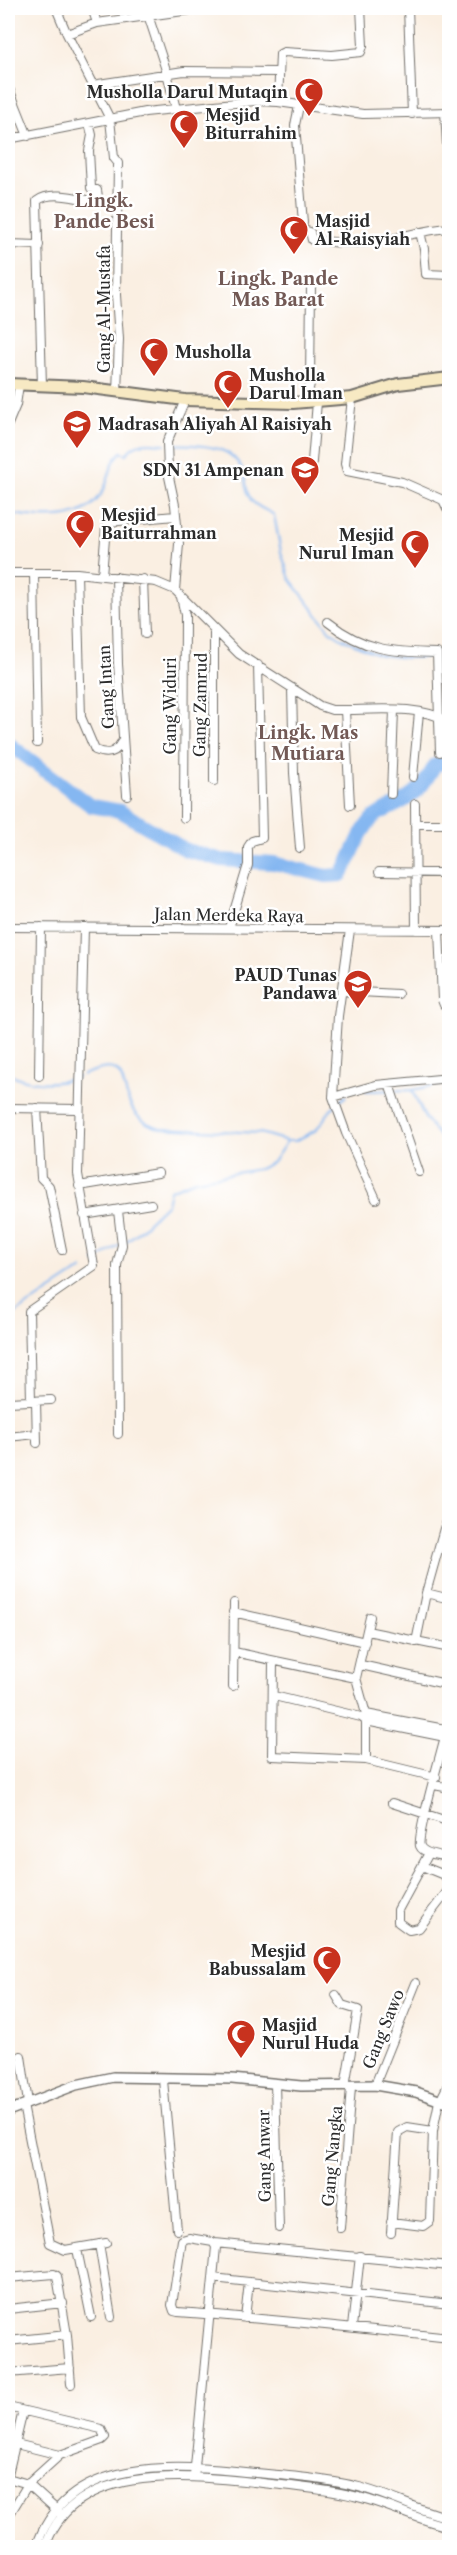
<svg xmlns="http://www.w3.org/2000/svg" width="457" height="2555" font-family="'Libre Caslon Text',serif">
<style>
.lines{fill:none;stroke-linecap:round;stroke-linejoin:round}
.stream{stroke:#85b7f1;stroke-width:2}
.river{stroke:#85b7f1;stroke-width:14}
.minor-casing{stroke:#73706b;stroke-width:10}
.tertiary-casing{stroke:#73706b;stroke-width:12}
.secondary-casing{stroke:#73706b;stroke-width:14}
.minor{stroke:#fff;stroke-width:8}
.tertiary{stroke:#fff;stroke-width:9}
.secondary{stroke:#f7e9c3;stroke-width:10}
.labels{text-anchor:middle;stroke-width:5;stroke-linejoin:round;paint-order:stroke}
.poi-label{font-size:16px;font-weight:bold;fill:#2b2b2b;stroke:#fff;text-anchor:start}
.street-label{font-size:16px;fill:#2b2b2b;stroke:#fff}
.neighbourhood-label{font-size:18px;font-weight:bold;fill:#725955;stroke:#fff}
</style>
<rect width="100%" height="100%" fill="#fff"/>
<filter id="ink" filterUnits="userSpaceOnUse"><feTurbulence type="fractalNoise" baseFrequency=".0167" numOctaves="2"/><feDisplacementMap in="SourceGraphic" scale="12" xChannelSelector="R" yChannelSelector="G"/><feConvolveMatrix kernelMatrix="1 2 1 2 8 2 1 2 1" color-interpolation-filters="sRGB"/></filter>
<filter id="wash" filterUnits="userSpaceOnUse"><feTurbulence type="fractalNoise" baseFrequency=".008" numOctaves="4" result="noise"/><feDisplacementMap in="SourceGraphic" scale="24" xChannelSelector="R" yChannelSelector="G"/><feGaussianBlur stdDeviation="1.35" result="paint"/><feColorMatrix in="noise" values="0 0 0 0 0 0 0 0 0 0 0 0 0 0 0 0 0 1.4 0 .05"/><feComposite in="paint" operator="in"/></filter>
<g filter="url(#wash)">
<rect width="100%" height="100%" fill="#faefe2"/>
<g class="lines">
<path class="stream" d="M171 444C201 446 236 442 245 478 247 487 246 496 254 503 260 508 268 511 274 515L281 552 290 579 330 631 343 639 380 655 407 658 429 657
M8 513C41 518 86 526 104 489 111 475 109 464 121 452L127 454C134 440 151 443 165 444
M441 657 450 658
M8 1072C25 1085 57 1085 78 1077
M83 1075C133 1054 116 1086 135 1113 142 1122 150 1125 160 1128L260 1133 287 1141H295L316 1130 333 1107 346 1096
M412 1090 425 1118 450 1150
M366 1091 412 1090 447 1083
M125 1242 137 1233 167 1204 170 1190 195 1180 259 1169 273 1162 287 1141
M95 1261 120 1245
M8 1318 83 1269"/>
<path class="river" d="M8 743 91 806 120 811 186 850 222 860 274 863 326 876 341 875C353 857 357 834 373 818 378 813 387 810 393 807 416 795 423 787 435 765L450 761"/>
</g>
</g>
<g filter="url(#ink)">
<g class="lines">
<g class="minor-casing">
<path id="minor" d="M56 8 67 34 110 119 114 158 118 163 116 295 119 339 117 392
M92 8 97 23
M408 8 412 114
M148 15 167 73 176 109
M67 34 97 23 205 8
M92 85 184 71 279 72
M8 86 28 136
M278 102 280 54 284 52 332 55 361 52 363 46 361 8
M299 106 295 125 303 223 300 229 310 232 312 240C336 243 361 245 386 240 407 236 427 229 450 228
M445 112 450 194
M8 139 145 112 255 101 278 102 363 114 450 112
M420 232 424 249 426 274 450 275
M8 244 39 245
M42 386 37 201C50 190 77 198 92 201L98 197 97 190 91 188 89 151 92 135 89 123
M352 398 345 464 347 471 402 482 443 500 450 514
M306 402 310 384 311 284
M8 424 16 405 19 385
M311 473 317 402
M8 573H77L156 582 175 590 239 654 320 706 332 710C369 711 416 703 450 722
M34 573 37 743
M77 573 81 717 95 750C107 755 115 754 121 743
M102 575 106 527 108 522 175 516
M116 577 118 664 127 795
M143 579 145 634
M175 590 179 544 175 505 168 472 167 442 185 400
M181 597 185 615 184 818
M328 622C364 651 393 652 437 653L440 752
M292 688 294 773 300 848
M345 710 350 805
M413 777 419 712
M214 781V630
M391 794 394 710
M415 804 416 930
M416 824H450
M379 872 450 873
M8 927 450 930
M229 928 248 865V847L252 841 262 838 258 665
M350 930 338 1016 333 1097 346 1133 376 1199
M439 930 442 1000 444 1005 450 1007
M341 991 398 994
M39 1076 41 927
M447 1078 450 1096
M389 1084 419 1172
M333 1097 376 1085 450 1078
M8 1108 78 1109
M37 1108 41 1178 49 1186 62 1250
M79 1186 158 1173
M118 1211 122 1245 117 1265 118 1434
M84 1215 151 1204
M31 1401 29 1311 94 1266 78 1174 84 927
M36 1401 37 1443
M8 1402 51 1400
M8 1437 36 1434
M426 1593 450 1599
M233 1612 365 1642
M367 1631 450 1648
M416 1642 426 1593 450 1507
M234 1652 356 1678
M273 1661 272 1756 366 1760 436 1777
M361 1665 450 1685
M233 1686 234 1603
M274 1696 361 1717
M450 1717C446 1736 416 1836 420 1846 423 1854 442 1856 450 1857
M450 1730 366 1714 361 1717 366 1721 450 1738
M366 1760V1714L356 1678 370 1617
M434 1785 450 1788
M392 1803 450 1822
M429 1853 398 1910V1922L409 1930 419 1928 450 1888
M422 1866 444 1875 450 1883
M336 1995 342 2005 358 2010 345 2086
M21 2056 28 2103
M163 2080 177 2230
M275 2083 279 2228
M375 2085 416 1983
M440 2101 450 2081
M23 2105 50 2243 65 2250 106 2243
M391 2222 423 2226 430 2221 433 2131 439 2101
M340 2228 351 2087
M391 2233 398 2132 407 2127 433 2131
M215 2243 450 2266
M99 2244 111 2317
M77 2249 91 2317
M8 2278 54 2274 57 2276 67 2335 71 2384
M213 2278 450 2304
M8 2309 63 2303
M245 2318 249 2282
M352 2327 360 2256
M8 2341 67 2335
M8 2373 70 2368
M8 2407 101 2429 105 2437 102 2440 60 2455 28 2484 8 2517
M8 2442 60 2455
M8 2474 23 2411
M194 2477 216 2247 213 2242 189 2238 182 2240 172 2305 174 2311 178 2312C269 2319 359 2328 450 2338
M8 2478 28 2484 59 2512
M36 2548C66 2453 178 2465 256 2473 290 2476 326 2479 359 2487 390 2495 419 2511 450 2518
M45 2548C72 2462 185 2475 254 2482 287 2486 321 2488 354 2496 387 2503 417 2520 450 2527"/>
</g>
<g class="tertiary-casing">
<path id="tertiary" d="M8 2111 76 2085 113 2077 232 2079 301 2086 375 2085 416 2092 450 2104"/>
</g>
<g class="secondary-casing">
<path id="secondary" d="M8 384 83 387 185 400 293 403 352 398 398 384 450 378"/>
</g>
<use href="#minor" class="minor"/>
<use href="#tertiary" class="tertiary"/>
<use href="#secondary" class="secondary"/>
</g>
</g>
<defs>
<g id="mosque-pin" transform="scale(1.5)"><path d="M0 17L-7.5 6A9.5 9.5 0 1 1 7.5 6Z" fill="#c8321e" stroke="#fff"/><path d="M3.5-4.9A6 6 0 1 0 3.5 4.9A5 5 0 1 1 3.5-4.9Z" fill="#fff"/></g>
<g id="school-pin" transform="scale(1.5)"><path d="M0 17L-7.5 6A9.5 9.5 0 1 1 7.5 6Z" fill="#c8321e" stroke="#fff"/><path d="M0-5L7-2L0 1L-7-2ZM-4 1L0 2.5L4 1V4Q0 6-4 4Z" fill="#fff"/></g>
</defs>
<g fill-rule="evenodd">
<use href="#mosque-pin" x="309" y="92"/>
<use href="#mosque-pin" x="184" y="124"/>
<use href="#mosque-pin" x="294" y="230"/>
<use href="#mosque-pin" x="154" y="352"/>
<use href="#mosque-pin" x="228" y="384"/>
<use href="#school-pin" x="77" y="424"/>
<use href="#school-pin" x="305" y="470"/>
<use href="#mosque-pin" x="80" y="524"/>
<use href="#mosque-pin" x="415" y="544"/>
<use href="#school-pin" x="358" y="984"/>
<use href="#mosque-pin" x="327" y="1960"/>
<use href="#mosque-pin" x="241" y="2034"/>
</g>
<g class="labels">
<g class="poi-label">
<text x="288" y="98" text-anchor="end">Musholla Darul Mutaqin</text>
<text x="205" y="121">Mesjid<tspan x="205" dy="18">Biturrahim</tspan></text>
<text x="315" y="227">Masjid<tspan x="315" dy="18">Al-Raisyiah</tspan></text>
<text x="175" y="358">Musholla</text>
<text x="249" y="381">Musholla<tspan x="249" dy="18">Darul Iman</tspan></text>
<text x="98" y="430">Madrasah Aliyah Al Raisiyah</text>
<text x="284" y="476" text-anchor="end">SDN 31 Ampenan</text>
<text x="101" y="521">Mesjid<tspan x="101" dy="18">Baiturrahman</tspan></text>
<text x="394" y="541" text-anchor="end">Mesjid<tspan x="394" dy="18">Nurul Iman</tspan></text>
<text x="337" y="981" text-anchor="end">PAUD Tunas<tspan x="337" dy="18">Pandawa</tspan></text>
<text x="306" y="1957" text-anchor="end">Mesjid<tspan x="306" dy="18">Babussalam</tspan></text>
<text x="262" y="2031">Masjid<tspan x="262" dy="18">Nurul Huda</tspan></text>
</g>
<g class="street-label">
<text transform="translate(104 309) rotate(-90)" y="6">Gang Al-Mustafa</text>
<text transform="translate(106 687) rotate(-93)" y="6">Gang Intan</text>
<text transform="translate(200 705) rotate(-89)" y="6">Gang Zamrud</text>
<text transform="translate(170 706) rotate(-90)" y="6">Gang Widuri</text>
<text transform="translate(229 915) rotate(1)" y="6">Jalan Merdeka Raya</text>
<text transform="translate(383 2029) rotate(-68)" y="6">Gang Sawo</text>
<text transform="translate(264 2156) rotate(-91)" y="6">Gang Anwar</text>
<text transform="translate(332 2156) rotate(-85)" y="6">Gang Nangka</text>
</g>
<g class="neighbourhood-label">
<text x="104" y="207">Lingk.<tspan x="104" dy="21">Pande Besi</tspan></text>
<text x="278" y="285">Lingk. Pande<tspan x="278" dy="21">Mas Barat</tspan></text>
<text x="308" y="739">Lingk. Mas<tspan x="308" dy="21">Mutiara</tspan></text>
</g>
</g>
<rect width="457" height="2555" fill="none" stroke="#fff" stroke-width="30"/>
</svg>
